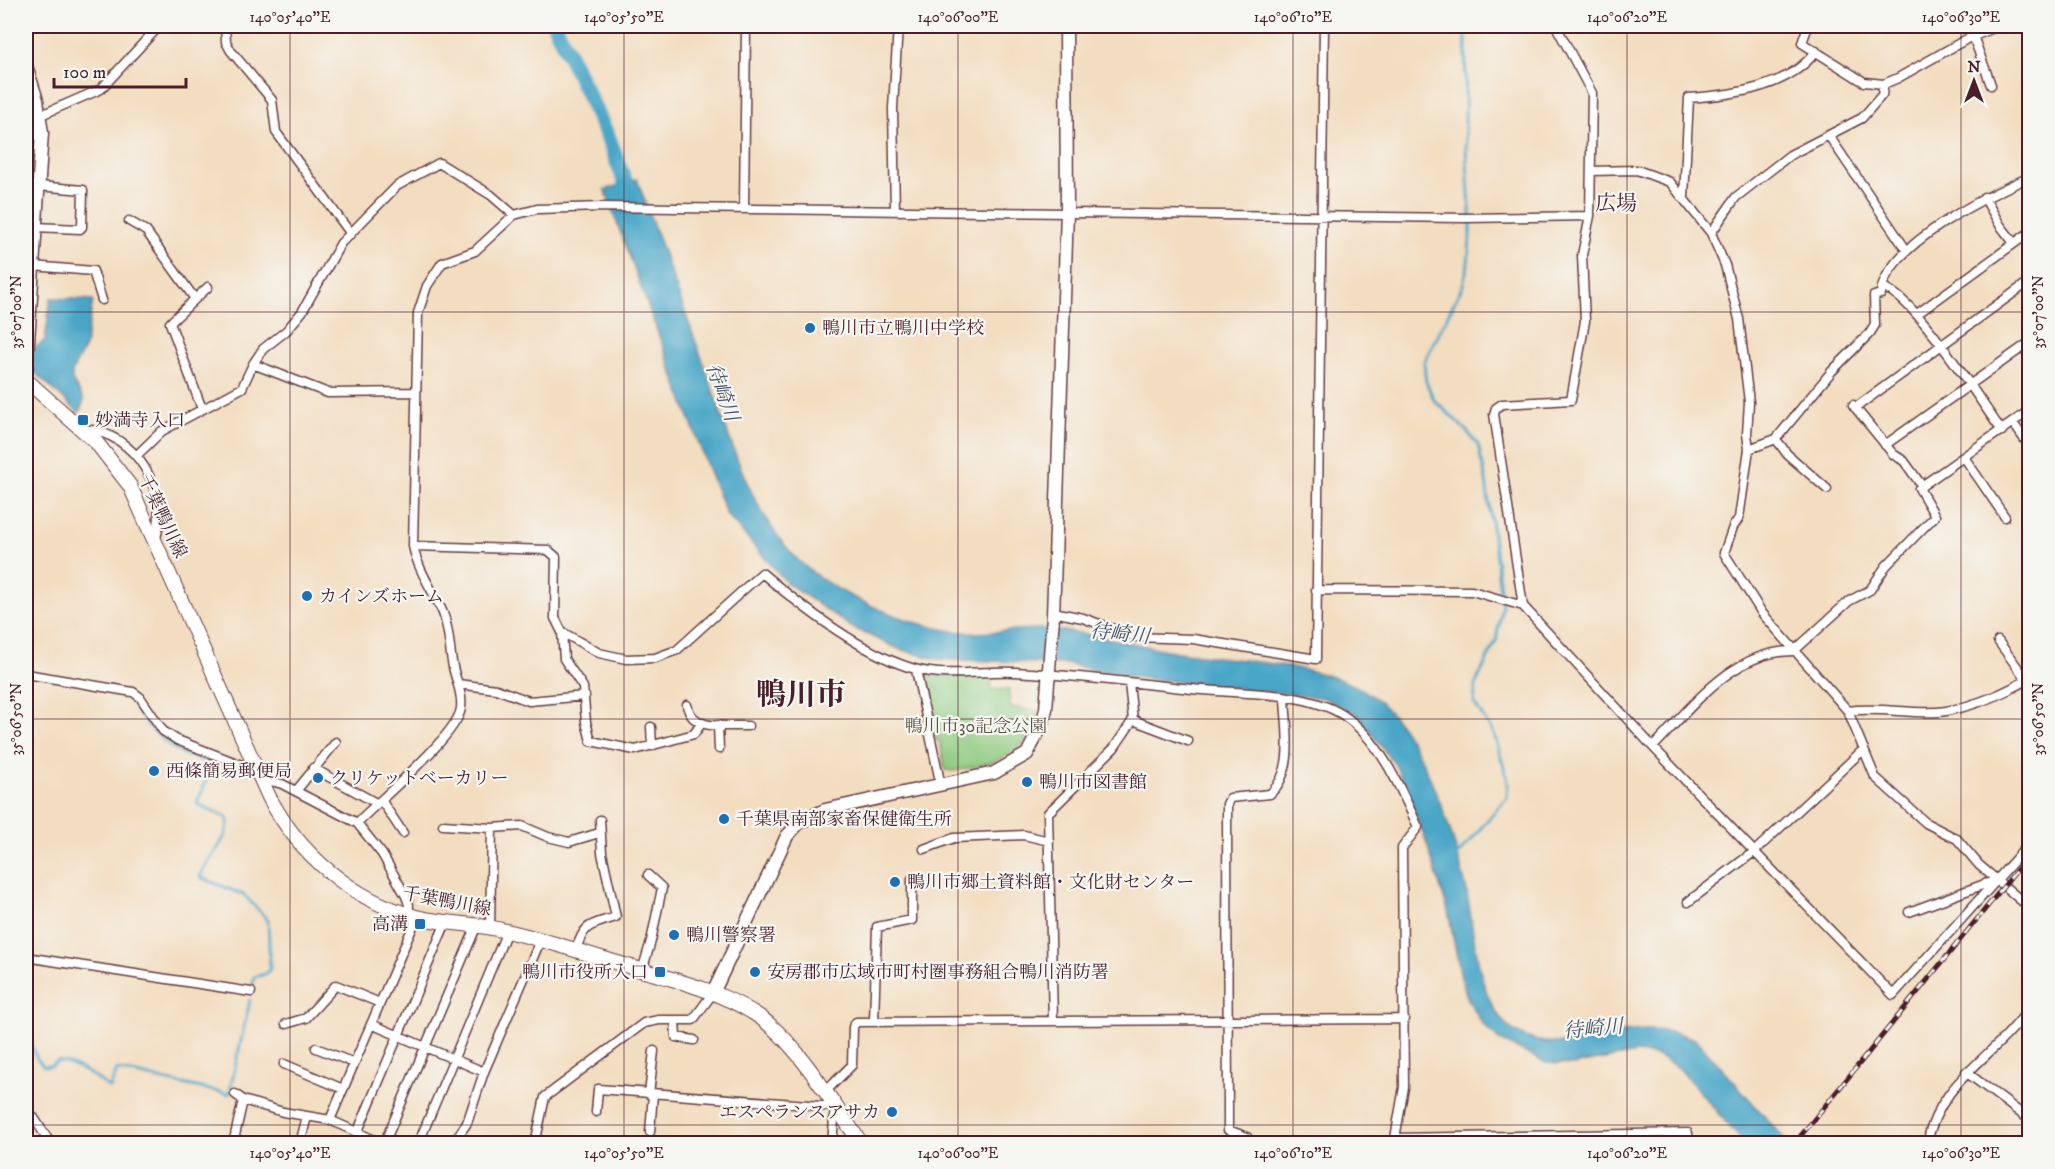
<svg xmlns="http://www.w3.org/2000/svg" width="2055" height="1169" font-family="'IM FELL DW Pica','Noto Serif JP',serif">
<style>
.green{fill:#8eca7f;stroke:#6c7455;stroke-width:1.5}
.water{fill:#48a6c7;stroke:#496279;stroke-width:1.5}
.lines{fill:none;stroke-linecap:round;stroke-linejoin:round}
.stream{stroke:#48a6c7;stroke-width:3}
.river{stroke:#48a6c7;stroke-width:16}
.street-casing{stroke:#633c41;stroke-width:11}
.secondary-casing{stroke:#633c41;stroke-width:15}
.primary-casing{stroke:#633c41;stroke-width:16}
.street{stroke:#fff;stroke-width:8}
.secondary{stroke:#fff;stroke-width:12}
.primary{stroke:#fff;stroke-width:14}
.rail-casing{stroke:#4a1f2b;stroke-width:5}
.rail{stroke:#f6f6f2;stroke-width:3;stroke-dasharray:9;stroke-linecap:butt}
.ticks{fill:none;stroke:#4a1f2b;stroke-width:1.5;stroke-opacity:0.45}
.poi-dot{fill:#1f6fb2;stroke:#f6f6f2;stroke-width:2}
.labels{text-anchor:middle;stroke-width:4.5;stroke-linejoin:round;paint-order:stroke}
.poi-label{font-size:18px;fill:#4a1f2b;stroke:#f6f6f2;text-anchor:start}
.street-label{font-size:18px;fill:#4a1f2b;stroke:#f6f6f2}
.park-label{font-size:18px;fill:#5e5244;stroke:#f6f6f2}
.water-label{font-size:20px;font-style:italic;fill:#495569;stroke:#f6f6f2}
.quarter-label{font-size:21px;fill:#4a1f2b;stroke:#f6f6f2}
.town-label{font-size:30px;font-weight:bold;fill:#4a1f2b;stroke:#f6f6f2}
.neatline{fill:none;stroke:#4a1f2b;stroke-width:2}
.ticks-label{font-size:15px;text-anchor:middle;fill:#4a1f2b}
</style>
<rect width="100%" height="100%" fill="#f6f6f2"/>
<filter id="ink" filterUnits="userSpaceOnUse"><feTurbulence type="fractalNoise" baseFrequency=".0167" numOctaves="2"/><feDisplacementMap in="SourceGraphic" scale="12" xChannelSelector="R" yChannelSelector="G"/><feConvolveMatrix kernelMatrix="1 2 1 2 8 2 1 2 1" color-interpolation-filters="sRGB"/></filter>
<filter id="wash" filterUnits="userSpaceOnUse"><feTurbulence type="fractalNoise" baseFrequency=".008" numOctaves="4" result="noise"/><feDisplacementMap in="SourceGraphic" scale="24" xChannelSelector="R" yChannelSelector="G"/><feGaussianBlur stdDeviation="1.35" result="paint"/><feColorMatrix in="noise" values="0 0 0 0 0 0 0 0 0 0 0 0 0 0 0 0 0 1.4 0 .05"/><feComposite in="paint" operator="in"/></filter>
<g filter="url(#wash)">
<rect width="100%" height="100%" fill="#f3ddc0"/>
<path class="green" d="M930 676H992L991 689 1009 690 1010 707 1037 711C1029 758 993 763 954 771L945 770 940 742 936 740 925 686V680Z"/>
<path class="water" d="M637 179C660 244 684 309 707 373 729 436 748 508 796 558 830 593 911 627 960 632 986 635 1012 629 1039 629 1086 631 1132 645 1179 652 1235 661 1325 663 1371 695 1419 728 1452 828 1465 883 1475 927 1475 1012 1519 1034 1563 1057 1607 1028 1651 1030 1667 1030 1683 1034 1697 1040L1788 1143H1744L1679 1068 1656 1055 1636 1053 1572 1065 1546 1063 1499 1040 1482 1023 1468 1000 1461 977 1448 911 1425 838 1396 766 1358 715 1324 698 1125 676 1067 664 936 659 899 649 853 628 787 583 727 515 712 479 605 190Z
M51 298 93 300 85 346 72 372V380L84 400 79 413 31 369 35 348 45 340Z"/>
<g class="lines">
<path class="stream" d="M133 700C134 710 142 717 148 725 167 746 184 759 213 762L197 804 227 817C234 836 205 859 200 877L244 895 268 920 270 969 265 974 254 977 252 989
M1455 859 1507 797 1508 781 1494 734 1474 703 1476 683 1496 641 1502 606 1486 480 1478 445 1466 430 1434 400 1426 382 1424 362 1463 285 1468 264 1471 225 1465 131 1466 26
M26 1031 37 1059 44 1066H51L58 1061C80 1066 92 1075 110 1088L117 1070 229 1094 250 1000"/>
<path class="river" d="M555 26 608 137 633 203"/>
</g>
</g>
<g filter="url(#ink)">
<g class="lines">
<g class="street-casing">
<path id="street" d="M225 26 226 42 231 51 272 100 276 132 351 234
M1556 26 1592 93 1590 216 1582 255 1585 321 1571 400 1502 404 1496 408 1494 414 1523 606 1653 747 1893 995 2030 843
M1808 26 1802 43 1864 82 1884 84 1898 78 1965 40 1998 26
M1973 36 1991 85
M41 115 101 89 159 26
M26 135 42 133
M1829 136 1907 251
M1591 171 1637 170 1670 182 1711 233 1725 265 1739 319 1749 402 1747 434 1749 449 1739 518 1733 527 1724 553 1762 613 1848 711 1875 777 1926 823 1957 839 1979 865 2030 908
M1684 197 1689 98C1732 95 1789 88 1816 51
M1984 197 2000 225 2014 243
M744 209 746 26
M895 211 893 108 898 26
M129 221 146 231 195 299 170 323 202 409
M35 227 80 229 82 227 83 190 39 186
M1711 233 1736 197 1790 155 1862 118 1882 95 1884 84
M32 266 93 271 102 300
M1882 287C1915 296 1979 400 2002 431
M195 299 208 287
M1917 314 2030 232
M253 364 328 393 416 392
M1853 405 1893 454 1904 461 1922 486
M1855 408 2030 281
M2013 423 2030 447
M83 429C136 432 169 491 156 539
M1776 439 1787 454 1827 489
M1885 445 2030 342
M1749 449 1776 439 1832 371 1870 333 1875 325 1874 296 1881 294C1885 245 1989 195 2030 177
M137 455 162 431 242 388 253 364 263 349 286 331 302 312 341 243 397 186 439 163 491 195 514 215
M1964 457 2005 517
M413 546 548 550 556 557 555 618 562 632 599 653 626 659 655 658 677 650 762 573C802 607 864 655 915 669 947 678 983 670 1015 672 1074 675 1133 683 1192 689 1237 694 1304 690 1343 715 1380 740 1400 787 1418 827L1402 848 1404 1087 1394 1144
M1316 590 1472 591 1523 606
M1053 612 1083 618 1135 637 1193 639 1316 659 1324 26
M562 632 564 659 583 687 586 722 591 741 635 750 694 734 701 724
M1998 641 2029 683
M916 670 941 786
M26 674 133 692 140 697 163 731 177 740 244 766 260 778 282 784 357 823 382 854 406 896 409 905 408 914
M458 684 496 689 529 701 585 696
M687 705C692 732 726 725 748 726
M1848 711C1880 706 1918 716 1946 711 1974 706 2006 693 2030 678
M1133 720 1188 741
M718 725 719 749
M651 727 652 746
M1653 747C1692 707 1733 650 1794 651L1849 601 1870 590 1886 566 1935 516 1919 488 2030 410
M313 768 376 803
M296 791 336 742
M381 800 403 833
M357 823C379 800 458 735 461 708 463 694 456 681 453 667 449 649 450 631 443 613 433 590 418 571 413 546L418 313 427 286 442 263 475 251 514 215 537 209 603 207 1464 218 1590 216
M443 825 492 828 522 826 548 837 569 842 599 833
M924 849 954 838 1024 835 1049 841
M1688 902 1755 851 1864 749
M1909 912 1993 881
M490 927 492 828
M576 950C584 923 591 925 616 917L602 853 600 820
M26 957 251 992
M642 971 651 941 662 888 648 875
M675 1021 676 1037 694 1040
M1053 1021 1048 813 1114 748 1133 720 1129 683
M874 1022 877 927 912 920V879
M286 1024 306 1018 336 985 380 1003
M371 1024 484 1072
M316 1048 354 1063
M284 1064 343 1089
M1966 1072 2030 1120
M824 1093 852 1065 853 1027 856 1022 1404 1019
M235 1094 243 1100 283 1112 330 1120 383 1144
M649 1094 654 1051
M26 1111 34 1118 51 1144
M596 1112 598 1089 835 1107 832 1144
M330 1120 417 917
M358 1131 446 922
M650 1132 653 1094
M1395 1138 1688 1133V1144
M419 1142 507 931
M453 1143 467 1123 484 1072 541 939
M233 1144 243 1100
M300 1144 307 1116
M384 1144 477 925
M393 1144 453 1143
M535 1144 545 1097 644 1023 659 1020H693L713 993
M1253 1144 1247 1137 1228 1130 1227 804 1230 798 1270 794C1296 770 1286 729 1285 697
M1927 1144C1939 1078 2000 1055 2030 1006"/>
</g>
<g class="secondary-casing">
<path id="secondary" d="M26 66 37 100 42 133 26 371
M713 993 787 836 800 822 825 810 994 773 1027 754 1042 725 1046 709 1053 616 1067 212 1066 26"/>
</g>
<g class="primary-casing">
<path id="primary" d="M26 380 96 442 130 486 269 797C299 854 352 900 416 917 444 924 473 923 502 930 545 939 586 954 628 966 670 979 715 989 752 1012 796 1038 831 1103 862 1144"/>
</g>
<use href="#street" class="street"/>
<use href="#secondary" class="secondary"/>
<use href="#primary" class="primary"/>
<g class="rail-casing">
<path id="rail" d="M1794 1144 2030 854"/>
</g>
<use href="#rail" class="rail"/>
</g>
</g>
<path class="ticks" d="M290 26V1144M624 26V1144M958 26V1144M1293 26V1144M1627 26V1144M1961 26V1144M26 312H2030M26 719H2030M26 1125H2030"/>
<g class="poi-dot">
<circle cx="810" cy="328" r="6"/>
<rect x="77" y="414" width="12" height="12" rx="3"/>
<circle cx="307" cy="596" r="6"/>
<circle cx="154" cy="771" r="6"/>
<circle cx="318" cy="778" r="6"/>
<circle cx="1027" cy="782" r="6"/>
<circle cx="724" cy="819" r="6"/>
<circle cx="895" cy="882" r="6"/>
<rect x="414" y="918" width="12" height="12" rx="3"/>
<circle cx="674" cy="935" r="6"/>
<rect x="654" y="966" width="12" height="12" rx="3"/>
<circle cx="755" cy="972" r="6"/>
<circle cx="892" cy="1112" r="6"/>
</g>
<g class="labels">
<g class="poi-label">
<text x="822" y="334">鴨川市立鴨川中学校</text>
<text x="95" y="426">妙満寺入口</text>
<text x="319" y="602">カインズホーム</text>
<text x="166" y="777">西條簡易郵便局</text>
<text x="330" y="784">クリケットベーカリー</text>
<text x="1039" y="788">鴨川市図書館</text>
<text x="736" y="825">千葉県南部家畜保健衛生所</text>
<text x="907" y="888">鴨川市郷土資料館・文化財センター</text>
<text x="408" y="930" text-anchor="end">高溝</text>
<text x="686" y="941">鴨川警察署</text>
<text x="648" y="978" text-anchor="end">鴨川市役所入口</text>
<text x="767" y="978">安房郡市広域市町村圏事務組合鴨川消防署</text>
<text x="880" y="1118" text-anchor="end">エスペランスアサカ</text>
</g>
<g class="street-label">
<text transform="translate(163 516) rotate(65)" y="6">千葉鴨川線</text>
<text transform="translate(447 901) rotate(11)" y="6">千葉鴨川線</text>
</g>
<g class="park-label">
<text x="976" y="732">鴨川市30記念公園</text>
</g>
<g class="water-label">
<text transform="translate(723 392) rotate(70)" y="7">待崎川</text>
<text transform="translate(1120 633) rotate(6)" y="7">待崎川</text>
<text transform="translate(1593 1028) rotate(-5)" y="7">待崎川</text>
</g>
<g class="quarter-label">
<text x="1616" y="210">広場</text>
</g>
<g class="town-label">
<text x="801" y="704">鴨川市</text>
</g>
</g>
<rect width="2055" height="1169" fill="none" stroke="#f6f6f2" stroke-width="66"/>
<g transform="translate(1974 81)" stroke="#f6f6f2" stroke-width="4.5" paint-order="stroke">
<path d="M0-4.5L10 22L0 15L-10 22Z" fill="#4a1f2b"/>
<text y="-9" font-size="16" font-weight="bold" text-anchor="middle" fill="#4a1f2b">N</text>
</g>
<path d="M54 78v9h132v-9" fill="none" stroke="#4a1f2b" stroke-width="3"/>
<text x="63" y="78" font-size="18" fill="#4a1f2b" stroke="#f6f6f2" stroke-width="4.5" paint-order="stroke">100 m</text>
<rect x="33" y="33" width="1989" height="1103" class="neatline"/>
<g class="ticks-label">
<text x="290" y="22">140°05'40"E</text>
<text x="624" y="22">140°05'50"E</text>
<text x="958" y="22">140°06'00"E</text>
<text x="1293" y="22">140°06'10"E</text>
<text x="1627" y="22">140°06'20"E</text>
<text x="1961" y="22">140°06'30"E</text>
<text transform="translate(16 312) rotate(-90)" y="5">35°07'00"N</text>
<text transform="translate(2038 312) rotate(-90)" y="5">35°07'00"N</text>
<text transform="translate(16 719) rotate(-90)" y="5">35°06'50"N</text>
<text transform="translate(2038 719) rotate(-90)" y="5">35°06'50"N</text>
<text x="290" y="1158">140°05'40"E</text>
<text x="624" y="1158">140°05'50"E</text>
<text x="958" y="1158">140°06'00"E</text>
<text x="1293" y="1158">140°06'10"E</text>
<text x="1627" y="1158">140°06'20"E</text>
<text x="1961" y="1158">140°06'30"E</text>
</g>
</svg>
